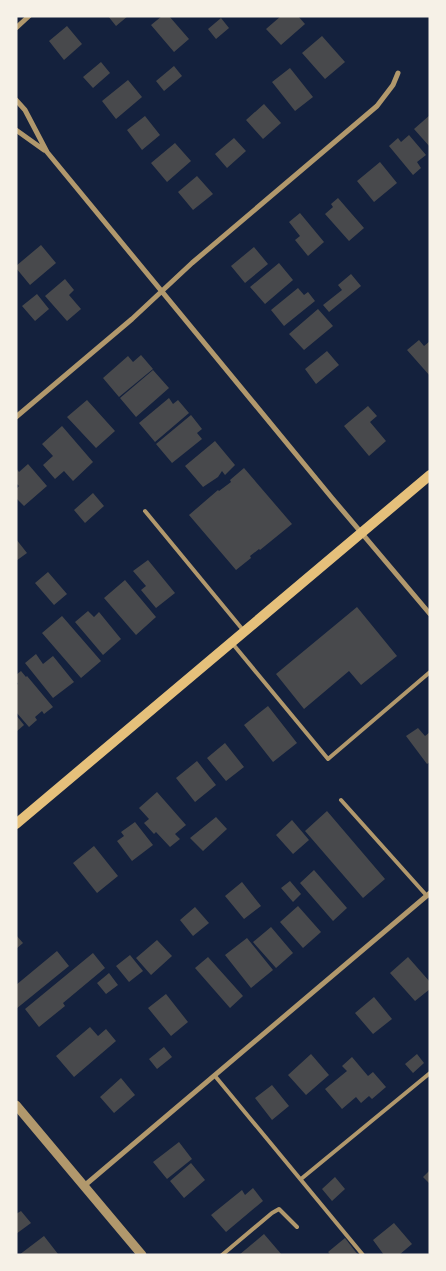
<svg xmlns="http://www.w3.org/2000/svg" width="446" height="1271" font-family="Lora,serif">
<style>
.building{fill:#48494c}
.lines{fill:none;stroke-linecap:round;stroke-linejoin:round}
.service{stroke:#b1986c;stroke-width:4}
.minor{stroke:#b1986c;stroke-width:5}
.tertiary{stroke:#b1986c;stroke-width:9}
.secondary{stroke:#e5c07b;stroke-width:10}
</style>
<rect width="100%" height="100%" fill="#14213d"/>
<path class="building" d="M108 16H128L116 26Z
M162 16H169L189 39 174 52 151 25Z
M281 16H298L305 24 281 45 266 29Z
M221 18 229 28 216 39 208 29Z
M67 26 82 44 64 60 49 41Z
M322 36 345 62 325 79 302 53Z
M101 62 110 73 93 88 83 77Z
M174 66 182 76 164 91 156 81Z
M290 68 313 97 295 111 272 82Z
M128 80 142 97 116 119 102 101Z
M264 104 281 123 263 139 246 120Z
M430 115V147L414 129Z
M145 116 160 135 142 150 127 130Z
M409 135 426 155 417 162 421 168 413 175 389 146 398 138 401 142Z
M234 138 246 151 227 168 215 154Z
M175 143 191 161 167 182 151 163Z
M380 162 397 183 374 202 357 181Z
M197 176 213 194 193 210 178 192Z
M338 198 364 228 349 241 325 214 333 207 331 204Z
M300 213 324 242 308 256 295 240 300 236 289 222Z
M41 245 56 263 30 285 16 268V266Z
M254 247 268 264 245 283 231 266Z
M279 263 293 280 265 304 250 287Z
M351 274 361 286 329 312 323 305 342 290 338 285Z
M65 279 74 290 69 295 81 309 67 321 45 296Z
M298 288 304 295 308 292 315 301 284 326 271 310Z
M37 294 49 309 35 321 22 306Z
M318 309 333 326 304 350 289 334Z
M419 340 424 346 430 341V376L407 350Z
M327 351 339 365 316 384 305 369Z
M141 355 153 369 119 397 103 378 128 356 133 362Z
M153 370 169 388 136 417 120 398Z
M169 398 173 404 178 400 189 413 155 442 139 423Z
M87 400 115 431 96 448 67 417Z
M368 406 377 416 370 422 386 441 369 456 344 426Z
M191 415 202 429 197 433 202 439 172 463 156 444Z
M62 426 93 462 73 481 64 471 55 479 43 465 53 456 42 444Z
M215 441 235 465 225 475 222 471 218 477 203 487 185 466Z
M28 464 47 486 24 506 16 498V489L19 486 16 483V468L19 472Z
M244 468 292 524 260 550 259 549 250 556 251 558 236 570 189 515 218 490 219 491 231 482 230 480Z
M93 493 104 506 85 523 74 510Z
M16 539 27 553 16 561Z
M148 560 175 593 156 608 141 590 146 586 133 571Z
M48 572 67 594 54 605 35 583Z
M125 580 156 617 136 635 104 598Z
M357 607 397 656 361 685 349 671 304 709 276 674Z
M88 611 94 617 99 612 121 639 103 655 75 622Z
M62 616 101 661 81 678 42 633Z
M36 654 43 664 53 656 74 682 53 698 25 663Z
M21 671 26 677 27 676 53 707 44 714 42 711 35 717 37 720 29 727 16 712V685L18 684 16 681V675Z
M268 706 297 743 273 762 244 725Z
M16 715 24 725 16 732Z
M418 728 425 736 430 732V762L427 764 406 736Z
M225 743 244 767 226 781 207 758Z
M197 761 216 785 195 802 176 778Z
M157 792 186 825 175 834 180 839 170 847 156 832 154 834 144 823 149 819 139 808Z
M327 811 385 879 363 898 305 831Z
M216 817 227 829 203 851 190 838Z
M292 820 309 840 293 854 276 835Z
M135 822 153 845 132 861 117 841 124 836 121 832Z
M94 846 118 876 97 893 73 863Z
M314 870 347 908 333 921 300 883Z
M290 881 301 894 293 902 281 888Z
M242 882 261 906 244 919 225 896Z
M298 906 321 932 303 948 280 922Z
M195 907 209 923 193 936 180 920Z
M271 927 293 953 276 968 253 942Z
M16 935 23 943 16 949Z
M247 938 273 970 251 988 225 955Z
M157 940 172 956 151 975 136 958Z
M57 951 69 966 16 1009V985Z
M93 953 105 968 63 1003 65 1006 39 1027 25 1009Z
M130 955 143 971 129 982 116 966Z
M208 957 243 996 230 1008 195 968Z
M408 957 430 982V989L415 1001 390 973Z
M109 973 118 985 106 994 97 983Z
M166 994 188 1022 171 1036 148 1008Z
M374 997 392 1019 373 1034 355 1013Z
M90 1027 98 1036 106 1029 116 1041 74 1077 56 1056Z
M164 1047 172 1057 157 1069 149 1059Z
M311 1054 329 1075 306 1095 288 1075Z
M417 1054 424 1063 413 1073 405 1064Z
M352 1057 368 1076 373 1072 386 1087 372 1099 369 1096 361 1103 356 1097 342 1109 325 1089 347 1071 342 1066Z
M121 1078 135 1095 114 1113 100 1097Z
M272 1085 289 1106 272 1120 255 1098Z
M179 1142 192 1159 167 1179 153 1162Z
M191 1163 205 1180 184 1198 170 1181Z
M430 1170V1184L423 1177Z
M335 1177 345 1189 332 1201 322 1189Z
M253 1188 263 1201 226 1232 211 1215 242 1190 245 1195Z
M21 1211 31 1223 16 1234V1214Z
M394 1223 412 1244 399 1255H384L373 1240Z
M264 1234 282 1255H239Z
M44 1236 58 1254 19 1255Z
M345 1238 358 1255H331L328 1252Z"/>
<g class="lines">
<path class="service" d="M145 511 243 630
M232 643 328 759 430 672
M341 800 427 896
M215 1076 363 1255
M301 1179 430 1073
M222 1255 272 1213 279 1209 297 1227"/>
<path class="minor" d="M16 28 29 16
M16 100 25 110 47 152 332 498 430 614
M16 130 44 150
M16 417 132 319 192 263 377 106 393 85 398 73
M84 1186 430 893"/>
<path class="tertiary" d="M16 1105 142 1255"/>
<path class="secondary" d="M16 824 430 475"/>
</g>
<rect width="446" height="1271" fill="none" stroke="#f6f1e7" stroke-width="35"/>
</svg>
